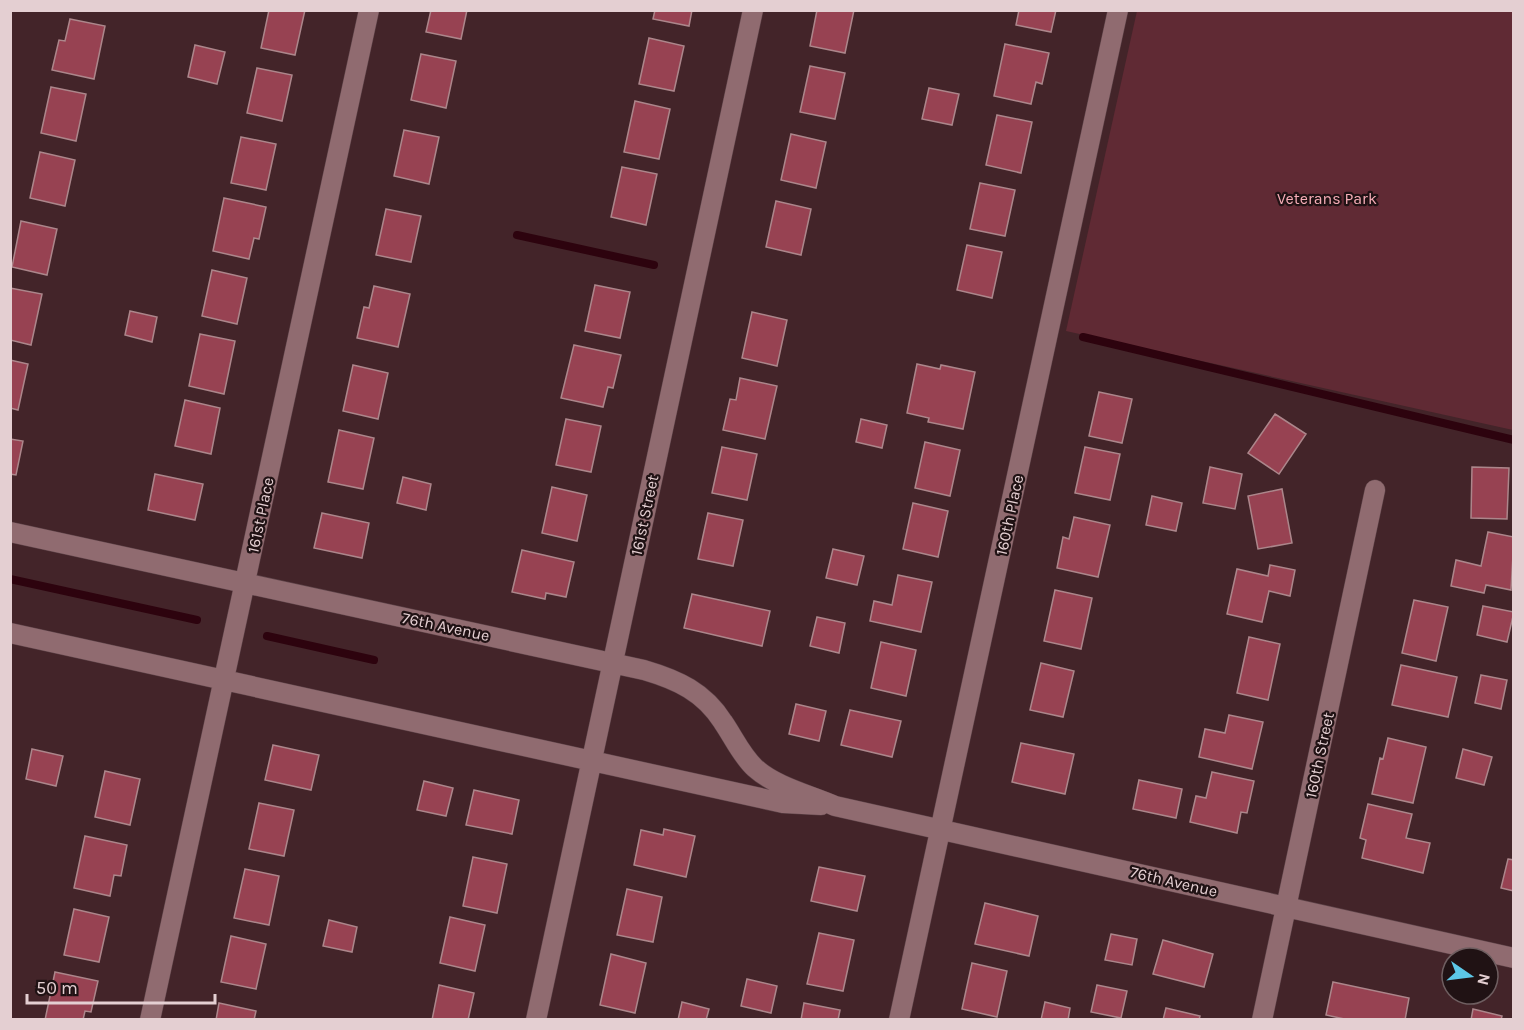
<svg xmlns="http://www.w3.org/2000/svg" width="1524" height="1030" font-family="Karla,sans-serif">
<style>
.green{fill:#602a34}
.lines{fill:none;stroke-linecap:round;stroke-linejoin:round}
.stream{stroke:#2d030e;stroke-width:8}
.building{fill:#974252;stroke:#ac868b;stroke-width:1.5}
.street-casing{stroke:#5d4348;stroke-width:21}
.street{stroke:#906b70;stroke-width:20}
.labels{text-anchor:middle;stroke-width:4.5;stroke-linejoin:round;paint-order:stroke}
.park-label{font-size:16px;fill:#f6adb7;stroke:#201214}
.street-label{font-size:16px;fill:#e4cfd2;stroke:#201214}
</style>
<rect width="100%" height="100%" fill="#432429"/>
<path class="green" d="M1137 11H1513V430L1066 331Z"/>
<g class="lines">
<path class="stream" d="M517 235 654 265
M1083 337 1514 440
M10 579 197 620
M267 636 374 660"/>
</g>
<path class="building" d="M269 10H305L295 55 261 48Z
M431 10H467L461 39 426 32Z
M655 10H692L689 26 653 19Z
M817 10H854L845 53 810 46Z
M1019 10H1056L1051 32 1016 25Z
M70 19 105 26 94 79 52 70 59 40 65 41Z
M649 38 684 46 674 91 639 84Z
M1005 44 1049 53 1042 84 1036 82 1031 104 994 96Z
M195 45 225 52 217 84 188 77Z
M421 54 456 61 446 108 411 100Z
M810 66 845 73 835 119 800 112Z
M257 68 292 75 282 121 247 113Z
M51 87 86 94 76 141 41 133Z
M929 88 959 94 952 125 922 119Z
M635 101 670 109 659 159 624 152Z
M997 115 1032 122 1021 173 986 165Z
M404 130 439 137 429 184 394 176Z
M791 134 826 142 816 188 781 180Z
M241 137 276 144 266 190 231 183Z
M40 152 75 160 65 206 30 198Z
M622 167 657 174 646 225 611 217Z
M980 183 1015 190 1005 236 970 229Z
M224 198 266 207 259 239 254 238 249 259 213 251Z
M776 201 811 209 801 255 766 247Z
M386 209 421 216 411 262 376 255Z
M21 221 57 229 47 275 12 267Z
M967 245 1002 252 992 298 957 290Z
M212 270 247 278 237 324 202 316Z
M595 285 630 292 620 338 585 331Z
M374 286 410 294 398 347 357 338 364 307 369 308Z
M10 288 42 294 31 345 10 340Z
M130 311 157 317 152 342 125 335Z
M752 312 787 320 777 366 742 358Z
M200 334 235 341 224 394 189 386Z
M574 345 621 355 613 388 608 387 603 407 561 398Z
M10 360 28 364 18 410 10 408Z
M917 364 940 369 941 365 975 372 963 429 928 422 929 418 907 413Z
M353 365 388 373 378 419 343 411Z
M740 378 777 386 765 439 723 430 730 399 736 400Z
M1099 392 1132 399 1122 443 1089 436Z
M185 400 220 408 211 454 175 446Z
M1275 414 1306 434 1279 474 1248 453Z
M566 419 601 426 591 472 556 465Z
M861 419 887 425 882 448 856 442Z
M339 430 374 438 363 489 328 482Z
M10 439 23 441 16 475 10 474Z
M925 442 960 450 950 496 915 488Z
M722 447 757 454 747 500 712 493Z
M1085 447 1120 454 1110 500 1075 493Z
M1210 467 1242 474 1235 509 1203 503Z
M1472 467 1509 468 1507 519 1471 518Z
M155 474 203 484 195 520 148 510Z
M403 477 431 484 426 510 397 503Z
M552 487 587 495 577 541 542 533Z
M1282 489 1292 543 1258 549 1248 496Z
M1152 496 1182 503 1176 531 1146 525Z
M913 503 948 511 938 557 903 549Z
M322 513 369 523 362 558 314 548Z
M708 513 743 520 733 566 698 559Z
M1074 517 1110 525 1098 577 1057 568 1063 537 1069 539Z
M1488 532 1514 537 1511 590 1486 585 1484 593 1451 586 1456 560 1481 566Z
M833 549 864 556 857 585 826 578Z
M522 550 574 562 566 597 546 593 545 599 512 592Z
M1270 565 1295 570 1290 596 1269 591 1262 622 1227 614 1237 569 1268 576Z
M898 575 932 582 921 632 870 621 874 601 892 605Z
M1055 590 1092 598 1081 649 1044 641Z
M692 594 770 611 762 646 684 628Z
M1414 600 1448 607 1436 661 1402 653Z
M1483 606 1514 612 1507 642 1477 635Z
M817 617 845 623 839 653 810 646Z
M1249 637 1280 644 1268 700 1237 693Z
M881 642 916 650 906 696 871 688Z
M1041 663 1074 671 1063 717 1030 710Z
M1401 665 1457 677 1448 717 1392 705Z
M1481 675 1507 680 1501 709 1475 703Z
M796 704 826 711 819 741 789 734Z
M850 710 901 721 892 757 841 745Z
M1229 715 1263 722 1252 769 1199 757 1205 729 1225 733Z
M1388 738 1426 747 1413 803 1372 794 1380 758 1383 759Z
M1021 743 1074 754 1065 794 1012 782Z
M273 745 319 755 311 790 265 780Z
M32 749 63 756 56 786 26 779Z
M1463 749 1492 757 1484 785 1456 778Z
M105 771 140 779 130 825 95 817Z
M1212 772 1254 781 1247 813 1241 812 1237 833 1190 822 1196 796 1206 798Z
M1139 780 1182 789 1176 818 1133 809Z
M424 781 453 788 446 816 417 810Z
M474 790 519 800 512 834 466 825Z
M259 803 294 810 284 856 249 849Z
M1368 804 1412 814 1406 838 1430 843 1423 873 1362 858 1366 840 1360 838Z
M664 829 695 836 686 877 634 865 641 830 663 835Z
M85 836 127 845 121 876 114 875 110 896 74 888Z
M473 857 507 864 497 913 463 906Z
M1508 859 1514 860V891L1501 888Z
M819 867 865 876 857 911 811 901Z
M245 869 279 876 269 925 234 918Z
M627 889 662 897 653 942 617 935Z
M985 903 1038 916 1029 956 975 944Z
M74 909 109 917 99 962 64 955Z
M450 917 485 925 475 971 440 963Z
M329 920 357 927 352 952 323 946Z
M819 933 854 940 843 991 807 984Z
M1111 934 1137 939 1132 965 1105 960Z
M231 936 266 944 256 989 221 982Z
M1163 940 1213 954 1204 987 1153 974Z
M611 954 646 963 635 1013 600 1005Z
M972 963 1007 971 997 1017 962 1009Z
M55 972 98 981 91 1012 85 1011 83 1020H45Z
M747 979 777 986 771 1013 741 1006Z
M1333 982 1409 998 1405 1020H1349L1326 1015Z
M439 985 474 993 468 1020H432Z
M1097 985 1127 991 1121 1018 1091 1012Z
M682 1002 709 1009 706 1020H678Z
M1045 1002 1070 1008 1068 1020H1041Z
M219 1003 256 1011 254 1020H216Z
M804 1003 840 1010 838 1020H801Z
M1166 1008 1200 1016 1199 1020H1163Z
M1473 1009 1502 1016 1501 1020H1471Z"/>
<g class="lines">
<g class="street-casing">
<path id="street" d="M10 532 644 670C678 680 704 692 723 722 734 738 741 755 755 768 776 787 810 795 835 806L1514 958
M10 633 783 803 821 805
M150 1020 369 10
M536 1020 753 10
M899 1020 1118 10
M1262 1020 1375 490"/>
</g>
<use href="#street" class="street"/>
</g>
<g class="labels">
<g class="park-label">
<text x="1327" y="204">Veterans Park</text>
</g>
<g class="street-label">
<text transform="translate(260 515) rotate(-78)" y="6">161st Place</text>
<text transform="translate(644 515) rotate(-78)" y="6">161st Street</text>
<text transform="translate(1009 515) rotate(-78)" y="6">160th Place</text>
<text transform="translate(446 626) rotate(12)" y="6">76th Avenue</text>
<text transform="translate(1319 755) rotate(-78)" y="6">160th Street</text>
<text transform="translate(1174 881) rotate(13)" y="6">76th Avenue</text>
</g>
</g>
<rect width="1524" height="1030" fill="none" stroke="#e4cfd2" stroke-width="24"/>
<g transform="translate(1470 976) rotate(104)"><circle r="28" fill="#201214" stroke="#6e5e60" stroke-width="1.5"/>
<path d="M0-4.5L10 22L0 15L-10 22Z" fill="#5cc7e7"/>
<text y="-9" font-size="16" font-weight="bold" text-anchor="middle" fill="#e4cfd2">N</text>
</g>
<path d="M27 994v9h188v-9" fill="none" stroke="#e4cfd2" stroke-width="3"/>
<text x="36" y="994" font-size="18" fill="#e4cfd2" stroke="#201214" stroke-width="4.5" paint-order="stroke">50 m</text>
</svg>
